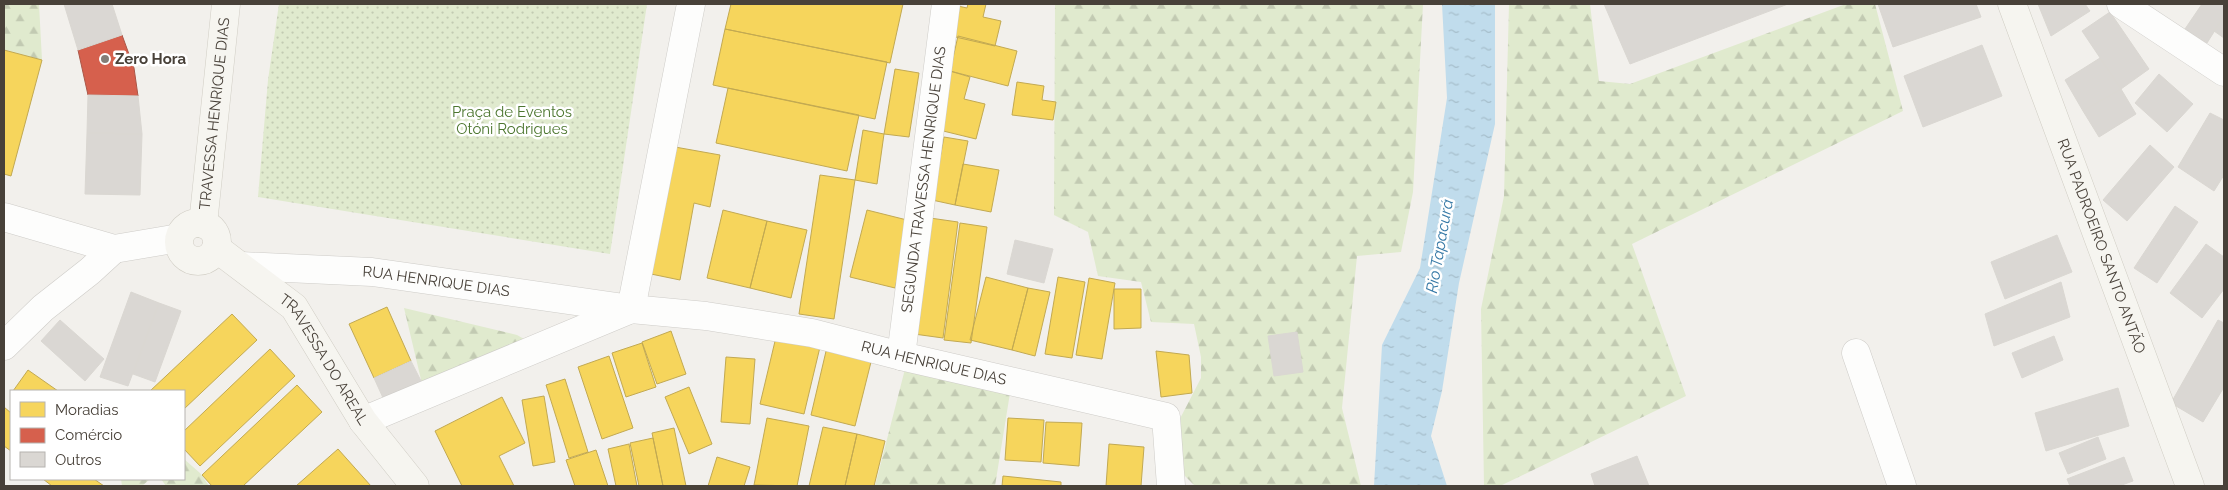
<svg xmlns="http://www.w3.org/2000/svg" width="2228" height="490" font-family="Raleway,sans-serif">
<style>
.forest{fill:url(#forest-firs)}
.park{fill:url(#park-dots)}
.water{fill:url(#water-ripples)}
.homes{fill:#f6d55c;stroke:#c2a952}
.shops{fill:#d6604d;stroke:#ab5747}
.building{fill:#dad7d3;stroke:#dad7d2}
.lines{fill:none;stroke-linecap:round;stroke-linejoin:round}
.minor-casing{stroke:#ceccc8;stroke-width:29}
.tertiary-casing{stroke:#ceccc8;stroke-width:29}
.secondary-casing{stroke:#d0cdc4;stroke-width:29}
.minor{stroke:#fdfdfc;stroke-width:28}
.tertiary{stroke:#fdfdfc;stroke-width:28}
.secondary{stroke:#f6f5f0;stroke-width:28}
.poi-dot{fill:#847e78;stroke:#fff;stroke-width:2}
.labels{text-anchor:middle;stroke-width:5;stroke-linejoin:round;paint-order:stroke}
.poi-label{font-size:15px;font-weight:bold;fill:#484139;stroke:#fff;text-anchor:start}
.park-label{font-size:15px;fill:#4c762f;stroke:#fff}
.street-label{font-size:15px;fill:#484139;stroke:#fff}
.water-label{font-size:16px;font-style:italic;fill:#3679a6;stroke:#fff}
</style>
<defs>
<pattern id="forest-firs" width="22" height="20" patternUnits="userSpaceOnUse" patternTransform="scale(1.25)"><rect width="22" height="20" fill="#e0eace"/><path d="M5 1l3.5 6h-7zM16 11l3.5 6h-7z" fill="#c2cab2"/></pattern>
<pattern id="park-dots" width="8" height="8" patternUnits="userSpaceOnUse" patternTransform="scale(1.25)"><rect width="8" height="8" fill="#e0eace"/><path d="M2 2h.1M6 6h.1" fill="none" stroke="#c2cab2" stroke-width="1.8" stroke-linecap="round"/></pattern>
<pattern id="water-ripples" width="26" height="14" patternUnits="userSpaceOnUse" patternTransform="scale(1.25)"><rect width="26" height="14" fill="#c0dcec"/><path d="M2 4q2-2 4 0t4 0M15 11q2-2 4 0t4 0" fill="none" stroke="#a6becb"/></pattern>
</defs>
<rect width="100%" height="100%" fill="#f2f0ec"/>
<path class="forest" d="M4 4H39L42 60 4 50Z
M1055 4H1423L1413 192 1401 252 1357 256 1342 408 1361 486H1195L1174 465 1170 438 1201 378V357L1194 324 1151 322 1141 282 1098 276 1088 232 1054 215Z
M1509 4H1590L1599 81 1630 84 1846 4H1875L1903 111 1632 244 1686 396 1500 486H1484L1481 309 1504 196Z
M404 308 517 335 531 343 423 388Z
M905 369 1010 393 995 486H875Z
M184 459 200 473 209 486H166L161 479H184Z
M121 479H150L142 486H122Z"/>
<path class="park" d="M279 4H647L610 254 258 197 268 80Z"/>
<path class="water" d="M1442 4H1495V124L1459 283 1442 391 1431 436 1447 486H1374L1382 345 1420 268 1447 98Z"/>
<path class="homes" d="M731 4H903L890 63 725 29Z
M968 4H986L983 17 1001 21 995 46 951 36 958 6 967 8Z
M725 29 887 62 875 119 713 85Z
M958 36 1017 51 1008 86 950 71Z
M4 50 42 60 11 176 4 174Z
M895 69 919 73 909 137 884 134Z
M950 71 970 77 964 99 985 104 976 139 935 129Z
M1017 82 1044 86 1042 100 1056 102 1053 120 1012 115Z
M728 88 859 115 847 171 716 143Z
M863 130 884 134 877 184 855 180Z
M944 137 968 141 955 205 932 200Z
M675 147 720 155 710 207 694 203 680 280 651 274Z
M963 164 999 170 991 212 955 205Z
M820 175 855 180 834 319 799 314Z
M723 210 767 221 750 288 707 278Z
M867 210 911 221 895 288 850 277Z
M930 218 958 222 943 338 914 334Z
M767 221 807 230 791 298 750 288Z
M960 223 987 227 971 343 944 340Z
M986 277 1028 288 1012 350 970 340Z
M1058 277 1085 282 1072 358 1045 354Z
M1089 278 1115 283 1102 359 1076 355Z
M1028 288 1050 292 1035 356 1012 350Z
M1114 289H1141V328L1114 329Z
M387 307 411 361 374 378 349 324Z
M232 314 257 340 184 409V391H150Z
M671 331 686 374 657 384 642 342Z
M776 337 820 347 804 414 760 404Z
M642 343 656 387 626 397 612 353Z
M827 347 872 358 855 426 811 415Z
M270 349 295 376 200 466 184 449V431Z
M1156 351 1189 355 1192 393 1161 397Z
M609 356 633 428 602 439 578 367Z
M726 357 755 359 750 424 721 422Z
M28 370 58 391H13Z
M565 379 588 452 569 458 546 385Z
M297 385 322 412 243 486H212L202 475Z
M689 387 712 444 689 454 665 397Z
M544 396 555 462 533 466 522 400Z
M502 397 525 443 499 456 514 486H462L435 431Z
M4 407 11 413V451L4 446Z
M767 418 809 426 797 486 754 485Z
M1008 418 1044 420 1041 462 1005 460Z
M1046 422 1082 423 1079 466 1043 463Z
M823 427 857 434 845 486H809Z
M674 428 686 486H663L652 433Z
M857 434 885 441 874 486H845Z
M653 438 663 486H639L630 443Z
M629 444 637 486H616L608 449Z
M1109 444 1144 447 1141 486H1106Z
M338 449 371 486H296Z
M596 450 608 486H575L566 460Z
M717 457 750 467 744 486H708Z
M1003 476 1061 482V486H1002Z
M43 479H94L104 486H52Z"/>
<path class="shops" d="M122 35 134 68 138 96 88 95 78 50Z"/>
<path class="building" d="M64 4H112L122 35 78 50Z
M1604 4H1788L1630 64Z
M1878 4H1976L1981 17 1893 47Z
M2038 4H2085L2090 11 2051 36Z
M2202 4H2224V16L2207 43 2185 29Z
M2110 12 2149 69 2121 89 2082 31Z
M2224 16V38L2214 31Z
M1982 45 2002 96 1923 127 1904 76Z
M2100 58 2121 89 2083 111 2065 80Z
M2159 74 2193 104 2167 132 2135 103Z
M2121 89 2136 114 2099 137 2083 111Z
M88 95 138 96 142 134 87 133Z
M2210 113 2224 120V175L2214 191 2178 167Z
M87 133 142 134 140 195 85 194Z
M2150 145 2174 167 2127 221 2103 200Z
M2175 206 2198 222 2157 283 2134 268Z
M2057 235 2072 272 2005 299 1991 262Z
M1015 240 1053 249 1044 283 1007 274Z
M2206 244 2224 257V289L2202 318 2170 293Z
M2061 282 2070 317 1994 346 1985 314Z
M131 292 159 303 128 386 100 377Z
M159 303 181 311 155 382 133 374Z
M60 320 104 359 85 381 41 341Z
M2218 320 2224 323V387L2203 422 2171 403Z
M1297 332 1303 372 1274 376 1268 336Z
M2054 336 2063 360 2022 378 2012 353Z
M411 361 422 383 384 400 374 378Z
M2118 388 2129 426 2046 451 2035 413Z
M2098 437 2106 459 2068 474 2059 453Z
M1637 456 1649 486H1595L1591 474Z
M2124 457 2133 481 2119 486H2070L2067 479Z"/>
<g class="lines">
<g class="minor-casing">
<g id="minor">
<path d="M2121 4 2224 72"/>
<path id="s1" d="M241 266 372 272 631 309 706 316 812 333 901 356 1166 417 1171 486"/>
<path d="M631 309 691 4"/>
<path d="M4 346 43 308 90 271 114 249"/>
<path d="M1856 353 1902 486"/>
<path id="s2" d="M901 356 946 4"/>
<path d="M363 421 631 309"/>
</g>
</g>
<g class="tertiary-casing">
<path id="tertiary" d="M4 217 114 249 179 238"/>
</g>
<g class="secondary-casing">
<g id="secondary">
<path id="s3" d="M2012 4 2190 486"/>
<circle cx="198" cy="242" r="19"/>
<path id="s4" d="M203 224 226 4"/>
<path id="s5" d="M216 248 294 307 363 421 415 486"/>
</g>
</g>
<use href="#minor" class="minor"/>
<use href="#tertiary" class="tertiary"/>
<use href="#secondary" class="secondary"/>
</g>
<circle class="poi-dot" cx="105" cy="59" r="5"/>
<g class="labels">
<g class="poi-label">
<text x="115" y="64">Zero Hora</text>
</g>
<g class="park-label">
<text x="512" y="117">Praça de Eventos<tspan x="512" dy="17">Otóni Rodrigues</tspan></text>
</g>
<g class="street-label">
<text dy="5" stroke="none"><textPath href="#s4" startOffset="111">TRAVESSA HENRIQUE DIAS</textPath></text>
<text dy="5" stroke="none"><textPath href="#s2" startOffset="178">SEGUNDA TRAVESSA HENRIQUE DIAS</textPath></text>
<text dy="5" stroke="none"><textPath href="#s3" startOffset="258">RUA PADROEIRO SANTO ANTÃO</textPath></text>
<text dy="5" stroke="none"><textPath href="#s1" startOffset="196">RUA HENRIQUE DIAS</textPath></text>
<text dy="5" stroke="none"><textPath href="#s5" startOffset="158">TRAVESSA DO AREAL</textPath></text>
<text dy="5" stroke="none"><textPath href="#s1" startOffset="701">RUA HENRIQUE DIAS</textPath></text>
</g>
<g class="water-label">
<text transform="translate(1439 246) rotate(-80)" y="6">Rio Tapacurá</text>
</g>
</g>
<rect width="2228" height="490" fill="none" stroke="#484139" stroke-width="10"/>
<rect x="10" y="390" width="175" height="90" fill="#ffffff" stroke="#b6b3b0"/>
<rect x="20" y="402" width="25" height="15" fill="#f6d55c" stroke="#b6b3b0"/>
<text x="55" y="415" font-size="15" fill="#484139">Moradias</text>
<rect x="20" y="428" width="25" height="15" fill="#d6604d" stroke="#b6b3b0"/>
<text x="55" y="440" font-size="15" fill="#484139">Comércio</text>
<rect x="20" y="452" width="25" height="15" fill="#dad7d3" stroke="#b6b3b0"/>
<text x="55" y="465" font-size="15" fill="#484139">Outros</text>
</svg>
